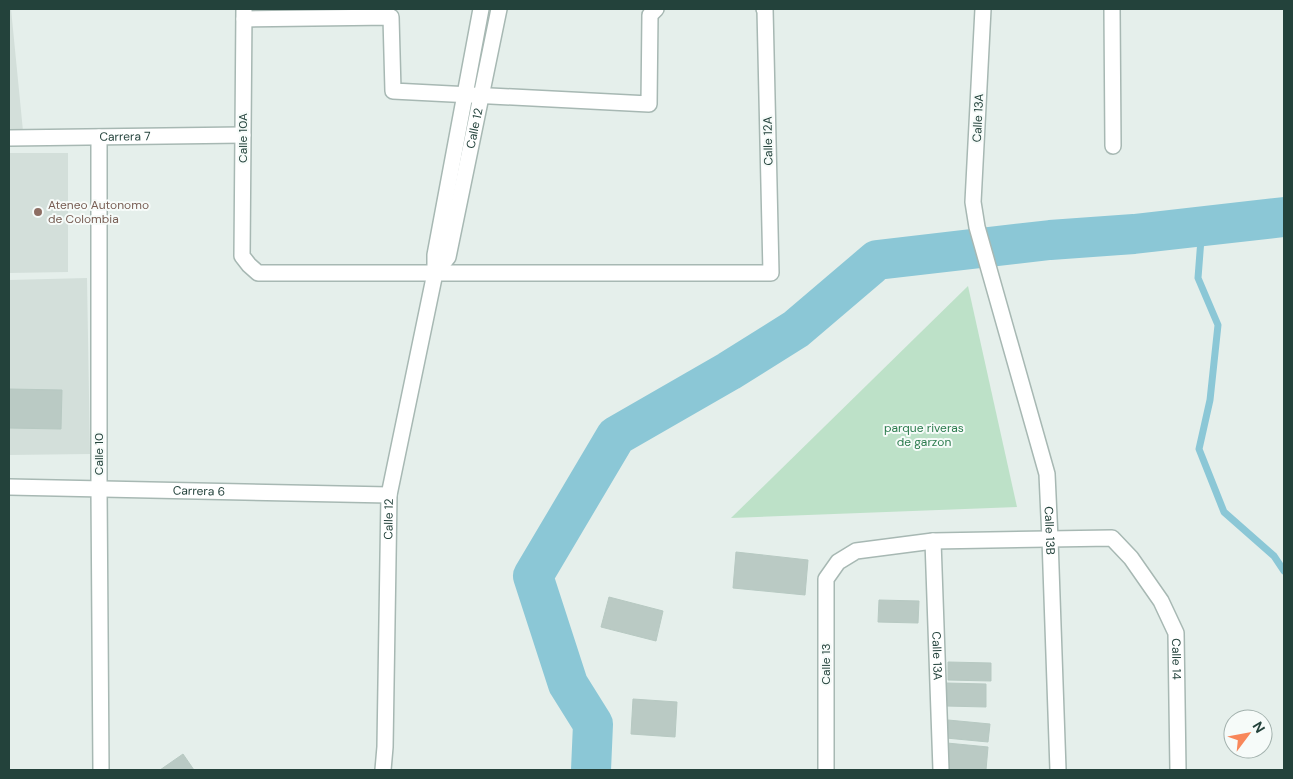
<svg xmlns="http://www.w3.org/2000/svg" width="1293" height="779" font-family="'DM Sans',sans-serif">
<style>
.built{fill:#d3dfda}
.green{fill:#bde1c8}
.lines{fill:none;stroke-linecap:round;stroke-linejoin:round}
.stream{stroke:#8bc7d6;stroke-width:7}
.river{stroke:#8bc7d6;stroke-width:40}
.building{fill:#bacac4;stroke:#b7c9c2}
.minor-casing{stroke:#a7b8b3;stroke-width:18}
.tertiary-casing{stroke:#a7b8b3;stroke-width:18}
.minor{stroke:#fff;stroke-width:15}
.tertiary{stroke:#fff;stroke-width:15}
.education-dot{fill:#8d6e63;stroke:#f6fbf9;stroke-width:2}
.labels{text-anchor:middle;stroke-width:4;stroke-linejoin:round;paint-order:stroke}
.street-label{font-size:12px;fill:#23423b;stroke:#f6fbf9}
.education-label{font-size:12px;fill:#785e54;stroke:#f6fbf9;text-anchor:start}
.park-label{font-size:12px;fill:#2b7b4d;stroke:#f6fbf9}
</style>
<rect width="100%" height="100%" fill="#e5efeb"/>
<path class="built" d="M9 9H11L23 131H9Z
M9 153H68V272L9 273Z
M87 278 90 454 9 455V280Z"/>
<path class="green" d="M968 286 1017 507 731 518Z"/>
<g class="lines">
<path class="stream" d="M1202 226 1198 278 1218 325 1210 400 1199 449 1224 512 1274 556 1284 571"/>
<path class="river" d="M591 770 593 724 568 684 533 576 616 436 729 371 796 329 877 260 1050 240 1134 234 1284 217"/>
</g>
<path class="building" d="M9 389 62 390 61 429 9 428Z
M736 552 808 560 805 595 733 588Z
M609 597 663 611 656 641 601 627Z
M879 600 919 601 918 623 878 622Z
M948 662 991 663V681L948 680Z
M946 683 986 684V707L946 706Z
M633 699 677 702 675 737 631 734Z
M948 720 990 724 988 742 946 738Z
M947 743 988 747 986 770H945Z
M183 754 194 770H160Z"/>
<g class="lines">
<g class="minor-casing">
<g id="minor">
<path d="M244 9 242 256 249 265 258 273H771L765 9H764"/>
<path id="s1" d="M983 9 973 202 977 227 1047 474 1050 539 1058 770"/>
<path d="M1112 9 1113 146"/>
<path d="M244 19 391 17 393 91 649 104 650 15 656 9"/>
<path d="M99 137V489L101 770"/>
<path id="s2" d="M9 138 243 135"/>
<path id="s3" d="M9 487 389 495"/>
<path id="s4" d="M933 541 941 770"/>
<path id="s5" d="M826 770V579L838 562 856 551 933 541 1112 538 1131 558 1161 601 1176 633 1178 770"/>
</g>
</g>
<g class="tertiary-casing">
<g id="tertiary">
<path id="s6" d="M435 273 448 257 499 9"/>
<path id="s7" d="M383 770 385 747 389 495 435 273V255L481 9"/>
</g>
</g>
<use href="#minor" class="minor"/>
<use href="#tertiary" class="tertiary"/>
</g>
<circle class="education-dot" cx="38" cy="212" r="5"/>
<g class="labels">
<g class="street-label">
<text transform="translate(978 118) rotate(-87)" y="4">Calle 13A</text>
<text dy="4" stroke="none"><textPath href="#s6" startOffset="152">Calle 12</textPath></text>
<text dy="4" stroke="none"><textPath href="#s2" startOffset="116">Carrera 7</textPath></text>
<text transform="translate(243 138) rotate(-90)" y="4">Calle 10A</text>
<text transform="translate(768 141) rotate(-91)" y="4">Calle 12A</text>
<text transform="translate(99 454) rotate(-90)" y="4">Calle 10</text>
<text dy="4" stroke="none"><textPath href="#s3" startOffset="190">Carrera 6</textPath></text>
<text dy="4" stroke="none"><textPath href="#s7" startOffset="251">Calle 12</textPath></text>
<text dy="4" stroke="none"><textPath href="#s1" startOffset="532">Calle 13B</textPath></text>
<text dy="4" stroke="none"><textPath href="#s4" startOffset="115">Calle 13A</textPath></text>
<text dy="4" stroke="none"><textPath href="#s5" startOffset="631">Calle 14</textPath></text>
<text transform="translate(826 664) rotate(-90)" y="4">Calle 13</text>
</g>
<g class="education-label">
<text x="48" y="209">Ateneo Autonomo<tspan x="48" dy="14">de Colombia</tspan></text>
</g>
<g class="park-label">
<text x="924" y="432">parque riveras<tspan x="924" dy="14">de garzon</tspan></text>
</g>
</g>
<rect width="1293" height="779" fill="none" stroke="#23423b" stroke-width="20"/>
<g transform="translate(1248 734) rotate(58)"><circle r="24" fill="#f6fbf9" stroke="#a2b1ad"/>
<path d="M0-4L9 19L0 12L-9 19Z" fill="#f8875a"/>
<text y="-8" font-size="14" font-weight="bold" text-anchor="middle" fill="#23423b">N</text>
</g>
</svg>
